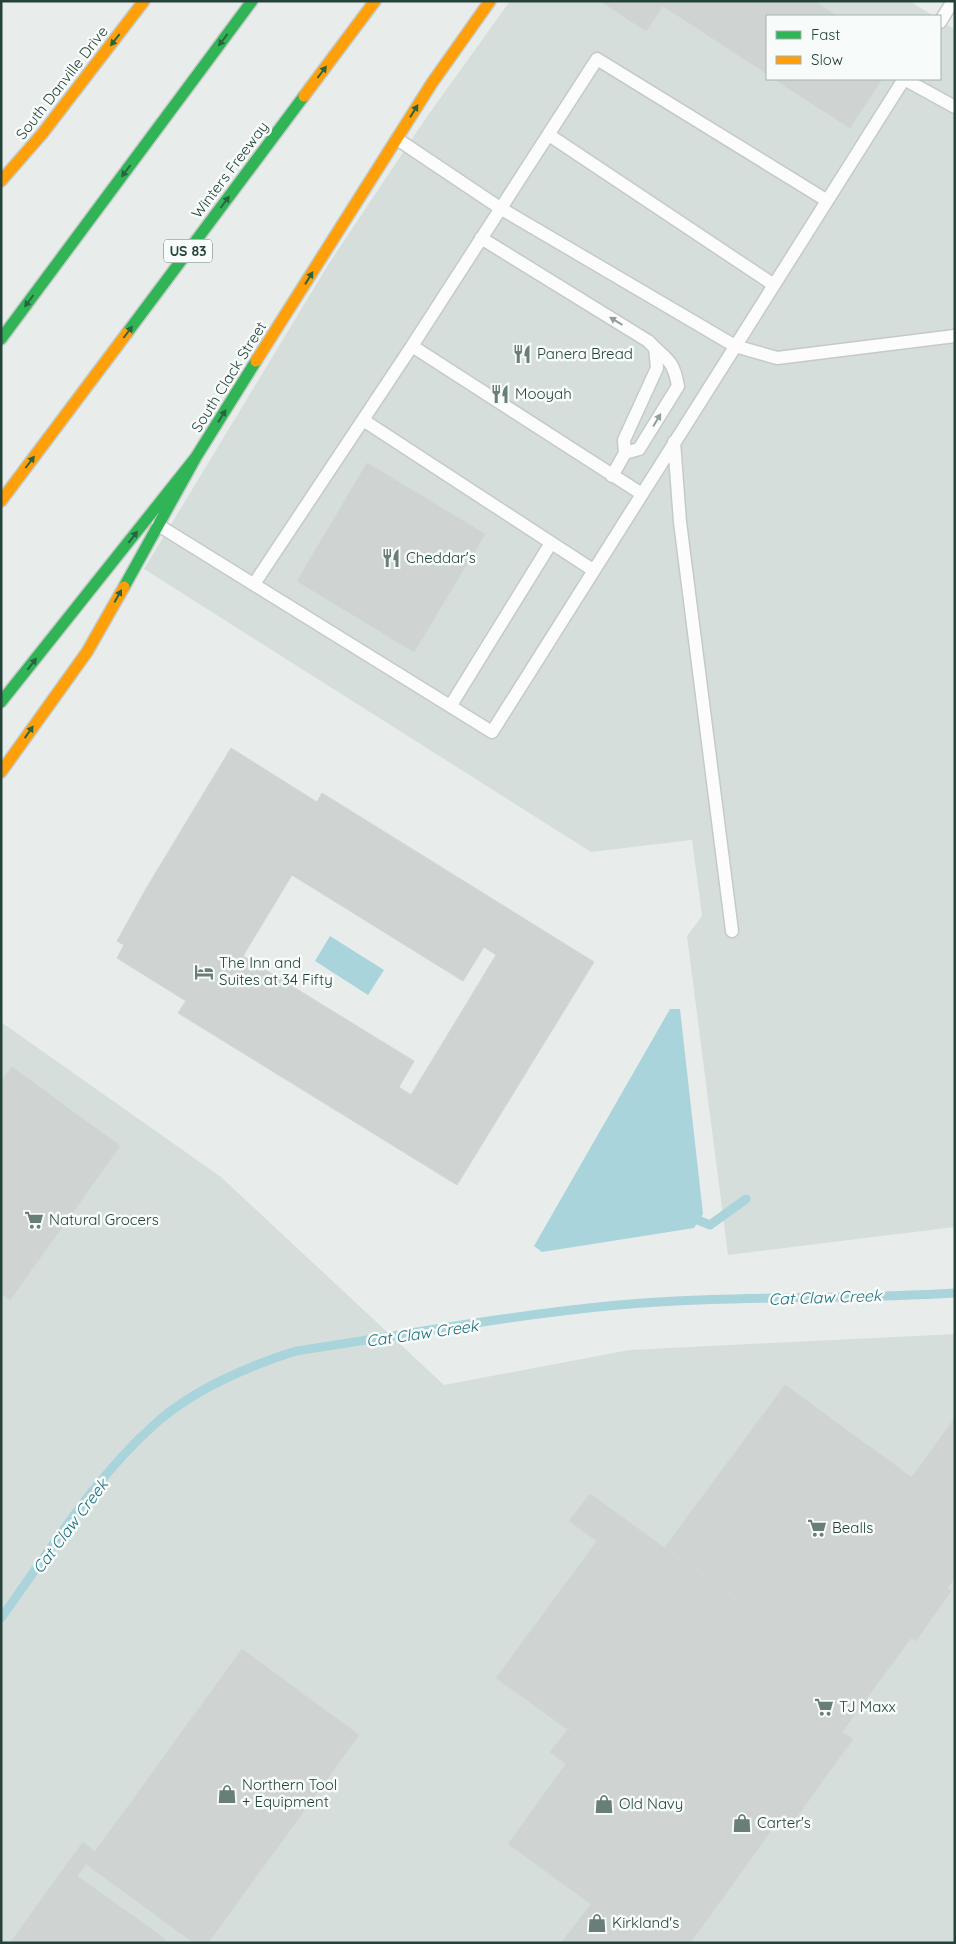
<svg xmlns="http://www.w3.org/2000/svg" width="956" height="1944" font-family="Quicksand,sans-serif">
<style>
.built{fill:#d6dedb}
.water{fill:#a9d4db}
.lines{fill:none;stroke-linecap:round;stroke-linejoin:round}
.stream{stroke:#a9d4db;stroke-width:9}
.building{fill:#cfd4d2;stroke:#d1d6d4;fill-rule:evenodd}
.lane-casing{stroke:#c5cac8;stroke-width:15}
.fast-casing{stroke:#c3cbc8;stroke-width:14}
.slow-casing{stroke:#c3cbc8;stroke-width:14}
.lane{stroke:#fcfcfc;stroke-width:12}
.fast{stroke:#30b455;stroke-width:11}
.slow{stroke:#ff9f0a;stroke-width:11}
.oneway{fill:#286442}
.oneway2{fill:#909f9b}
.labels{text-anchor:middle;stroke-width:5;stroke-linejoin:round;paint-order:stroke}
.shield{fill:#f7fbf9;stroke:#637a73;stroke-width:1}
.shield-label{font-size:14px;font-weight:bold;fill:#24423a}
.street-label{font-size:15px;fill:#24423a;stroke:#f7fbf9}
.poi-label{font-size:15px;fill:#24423a;stroke:#f7fbf9;text-anchor:start}
.water-label{font-size:16px;font-style:italic;fill:#1c6f80;stroke:#f7fbf9}
</style>
<rect width="100%" height="100%" fill="#e8edeb"/>
<path class="built" d="M510 1H910L933 16H767V79H940V20L955 30V1227L728 1255 687 936 702 916 692 840 591 852 144 569 328 265 426 118Z
M1 1022 221 1177 444 1385 629 1350 955 1334V1943H1Z"/>
<path class="water" d="M330 936 384 970 368 995 315 961Z
M670 1009H680L703 1214 694 1228 542 1252 534 1246Z"/>
<g class="lines">
<path class="stream" d="M688 1216 710 1225 746 1199
M1 1618C49 1552 94 1478 155 1424 191 1391 250 1365 296 1351 403 1335 511 1315 618 1305 730 1295 843 1300 955 1293"/>
</g>
<path class="building" d="M600 1H814L837 16H767V74L663 6 646 31Z
M774 79H882L850 128Z
M367 463 485 534 414 652 297 581Z
M231 748 317 802 322 793 594 962 457 1185 178 1013 186 1001 117 958 124 945 117 941 147 887ZM292 875 463 981 484 947 496 955 411 1095 399 1087 414 1061 243 956Z
M12 1067 120 1146 10 1300 1 1293V1081Z
M785 1385 955 1509V1578L947 1588 951 1591 916 1641 911 1638 869 1695 665 1547Z
M955 1418V1509L912 1477Z
M590 1494 869 1695 842 1732 853 1739 787 1831 776 1824 750 1860 496 1678 597 1541 569 1521Z
M242 1649 359 1735 208 1943H194L86 1864Z
M568 1729 750 1860 690 1943H645L508 1844 566 1764 550 1752Z
M83 1842 95 1852 77 1876 165 1939 162 1943H10Z
M591 1904 645 1943H561Z"/>
<g class="lines">
<g class="lane-casing">
<path id="lane" d="M940 22 953 1
M904 79 955 107
M549 135 774 285
M397 139 500 208 735 346 777 358 955 336
M481 238 648 341C666 360 673 358 678 386L639 449 625 453
M363 420 593 570
M674 442 680 522 732 931
M612 476 625 453 624 440 657 368 655 348
M642 494 412 346 597 59 826 200
M158 525 492 732 904 79
M254 584 412 346
M451 705 551 543"/>
</g>
<g class="fast-casing">
<path id="fast" d="M127 333 304 96
M1 339 252 1
M124 587 196 457 256 361
M1 702 196 457"/>
</g>
<g class="slow-casing">
<path id="slow" d="M304 96 375 1
M1 181 42 134 144 1
M256 361 432 83 490 1
M1 501 127 333
M1 772 87 652 124 587"/>
</g>
<use href="#lane" class="lane"/>
<use href="#fast" class="fast"/>
<use href="#slow" class="slow"/>
</g>
<defs><path id="oneway-solid" d="M-6-.8H1V-3.2L6.5 0L1 3.2V.8H-6Z" transform="scale(1.25)"/></defs>
<g class="oneway">
<use href="#oneway-solid" transform="translate(115 40) rotate(128)"/>
<use href="#oneway-solid" transform="translate(223 40) rotate(127)"/>
<use href="#oneway-solid" transform="translate(322 72) rotate(-53)"/>
<use href="#oneway-solid" transform="translate(414 111) rotate(-58)"/>
<use href="#oneway-solid" transform="translate(126 171) rotate(127)"/>
<use href="#oneway-solid" transform="translate(225 202) rotate(-53)"/>
<use href="#oneway-solid" transform="translate(309 278) rotate(-58)"/>
<use href="#oneway-solid" transform="translate(29 301) rotate(127)"/>
<use href="#oneway-solid" transform="translate(128 332) rotate(-53)"/>
<use href="#oneway-solid" transform="translate(222 416) rotate(-58)"/>
<use href="#oneway-solid" transform="translate(30 462) rotate(-53)"/>
<use href="#oneway-solid" transform="translate(133 537) rotate(-52)"/>
<use href="#oneway-solid" transform="translate(118 596) rotate(-61)"/>
<use href="#oneway-solid" transform="translate(32 664) rotate(-52)"/>
<use href="#oneway-solid" transform="translate(29 732) rotate(-55)"/>
</g>
<g class="oneway2">
<use href="#oneway-solid" transform="translate(616 321) rotate(-149)"/>
<use href="#oneway-solid" transform="translate(657 420) rotate(-59)"/>
</g>
<defs>
<g id="restaurant-bare" transform="scale(1.5)"><path d="M-5-6h1v4h1v-4h1v4h1v-4h1v5L-1.5 .5V6h-2V.5L-5-1ZM5-6V6H3V1.5H1.5Q1.5-4 5-6Z" fill="#697e78" stroke="#f7fbf9" stroke-width="2.5" paint-order="stroke"/></g>
<g id="hotel-bare" transform="scale(1.5)"><path d="M-6-4.5h1.5V1H6V5H4.5V3h-9V5H-6ZM-4 0a1.8 1.8 0 1 1 3.6 0ZM.5 0V-2.5h3Q6-2.5 6 0Z" fill="#697e78" stroke="#f7fbf9" stroke-width="2.5" paint-order="stroke"/></g>
<g id="supermarket-bare" transform="scale(1.5)"><path d="M-6-5.5h2.5l.6 2H6L4.5 2H-2.5L-4.4-4H-6ZM-1.5 3.2a1.3 1.3 0 1 0 .1 0ZM3 3.2a1.3 1.3 0 1 0 .1 0Z" fill="#697e78" stroke="#f7fbf9" stroke-width="2.5" paint-order="stroke"/></g>
<g id="shop-bare" transform="scale(1.5)"><path d="M-5-2.5h2.3a2.7 3.5 0 0 1 5.4 0H5L5.5 6h-11ZM-1.5-2.5h3a1.5 2.3 0 0 0-3 0Z" fill="#697e78" stroke="#f7fbf9" stroke-width="2.5" paint-order="stroke"/></g>
</defs>
<g fill-rule="evenodd">
<use href="#restaurant-bare" x="522" y="354"/>
<use href="#restaurant-bare" x="500" y="394"/>
<use href="#restaurant-bare" x="391" y="558"/>
<use href="#hotel-bare" x="204" y="972"/>
<use href="#supermarket-bare" x="34" y="1220"/>
<use href="#supermarket-bare" x="817" y="1528"/>
<use href="#supermarket-bare" x="824" y="1707"/>
<use href="#shop-bare" x="227" y="1794"/>
<use href="#shop-bare" x="604" y="1804"/>
<use href="#shop-bare" x="742" y="1823"/>
<use href="#shop-bare" x="597" y="1923"/>
</g>
<g class="labels">
<rect class="shield" x="164" y="239.5" width="48" height="23" rx="4"/>
<g class="shield-label">
<text x="188" y="256">US 83</text>
</g>
<g class="street-label">
<text transform="translate(62 83) rotate(-52)" y="5">South Danville Drive</text>
<text transform="translate(230 170) rotate(-53)" y="5">Winters Freeway</text>
<text transform="translate(229 377) rotate(-58)" y="5">South Clack Street</text>
</g>
<g class="poi-label">
<text x="537" y="359">Panera Bread</text>
<text x="515" y="399">Mooyah</text>
<text x="406" y="563">Cheddar's</text>
<text x="219" y="968">The Inn and<tspan x="219" dy="17">Suites at 34 Fifty</tspan></text>
<text x="49" y="1225">Natural Grocers</text>
<text x="832" y="1533">Bealls</text>
<text x="839" y="1712">TJ Maxx</text>
<text x="242" y="1790">Northern Tool<tspan x="242" dy="17">+ Equipment</tspan></text>
<text x="619" y="1809">Old Navy</text>
<text x="757" y="1828">Carter's</text>
<text x="612" y="1928">Kirkland's</text>
</g>
<g class="water-label">
<text transform="translate(825 1297) rotate(-2)" y="6">Cat Claw Creek</text>
<text transform="translate(422 1333) rotate(-8)" y="6">Cat Claw Creek</text>
<text transform="translate(70 1526) rotate(-53)" y="6">Cat Claw Creek</text>
</g>
</g>
<rect width="956" height="1944" fill="none" stroke="#24423a" stroke-width="5"/>
<rect x="766" y="15" width="175" height="65" fill="#f7fbf9" stroke="#a3b1ad"/>
<rect x="776" y="31" width="25" height="8" fill="#30b455" stroke="#a3b1ad"/>
<text x="811" y="40" font-size="15" fill="#24423a">Fast</text>
<rect x="776" y="56" width="25" height="8" fill="#ff9f0a" stroke="#a3b1ad"/>
<text x="811" y="65" font-size="15" fill="#24423a">Slow</text>
</svg>
